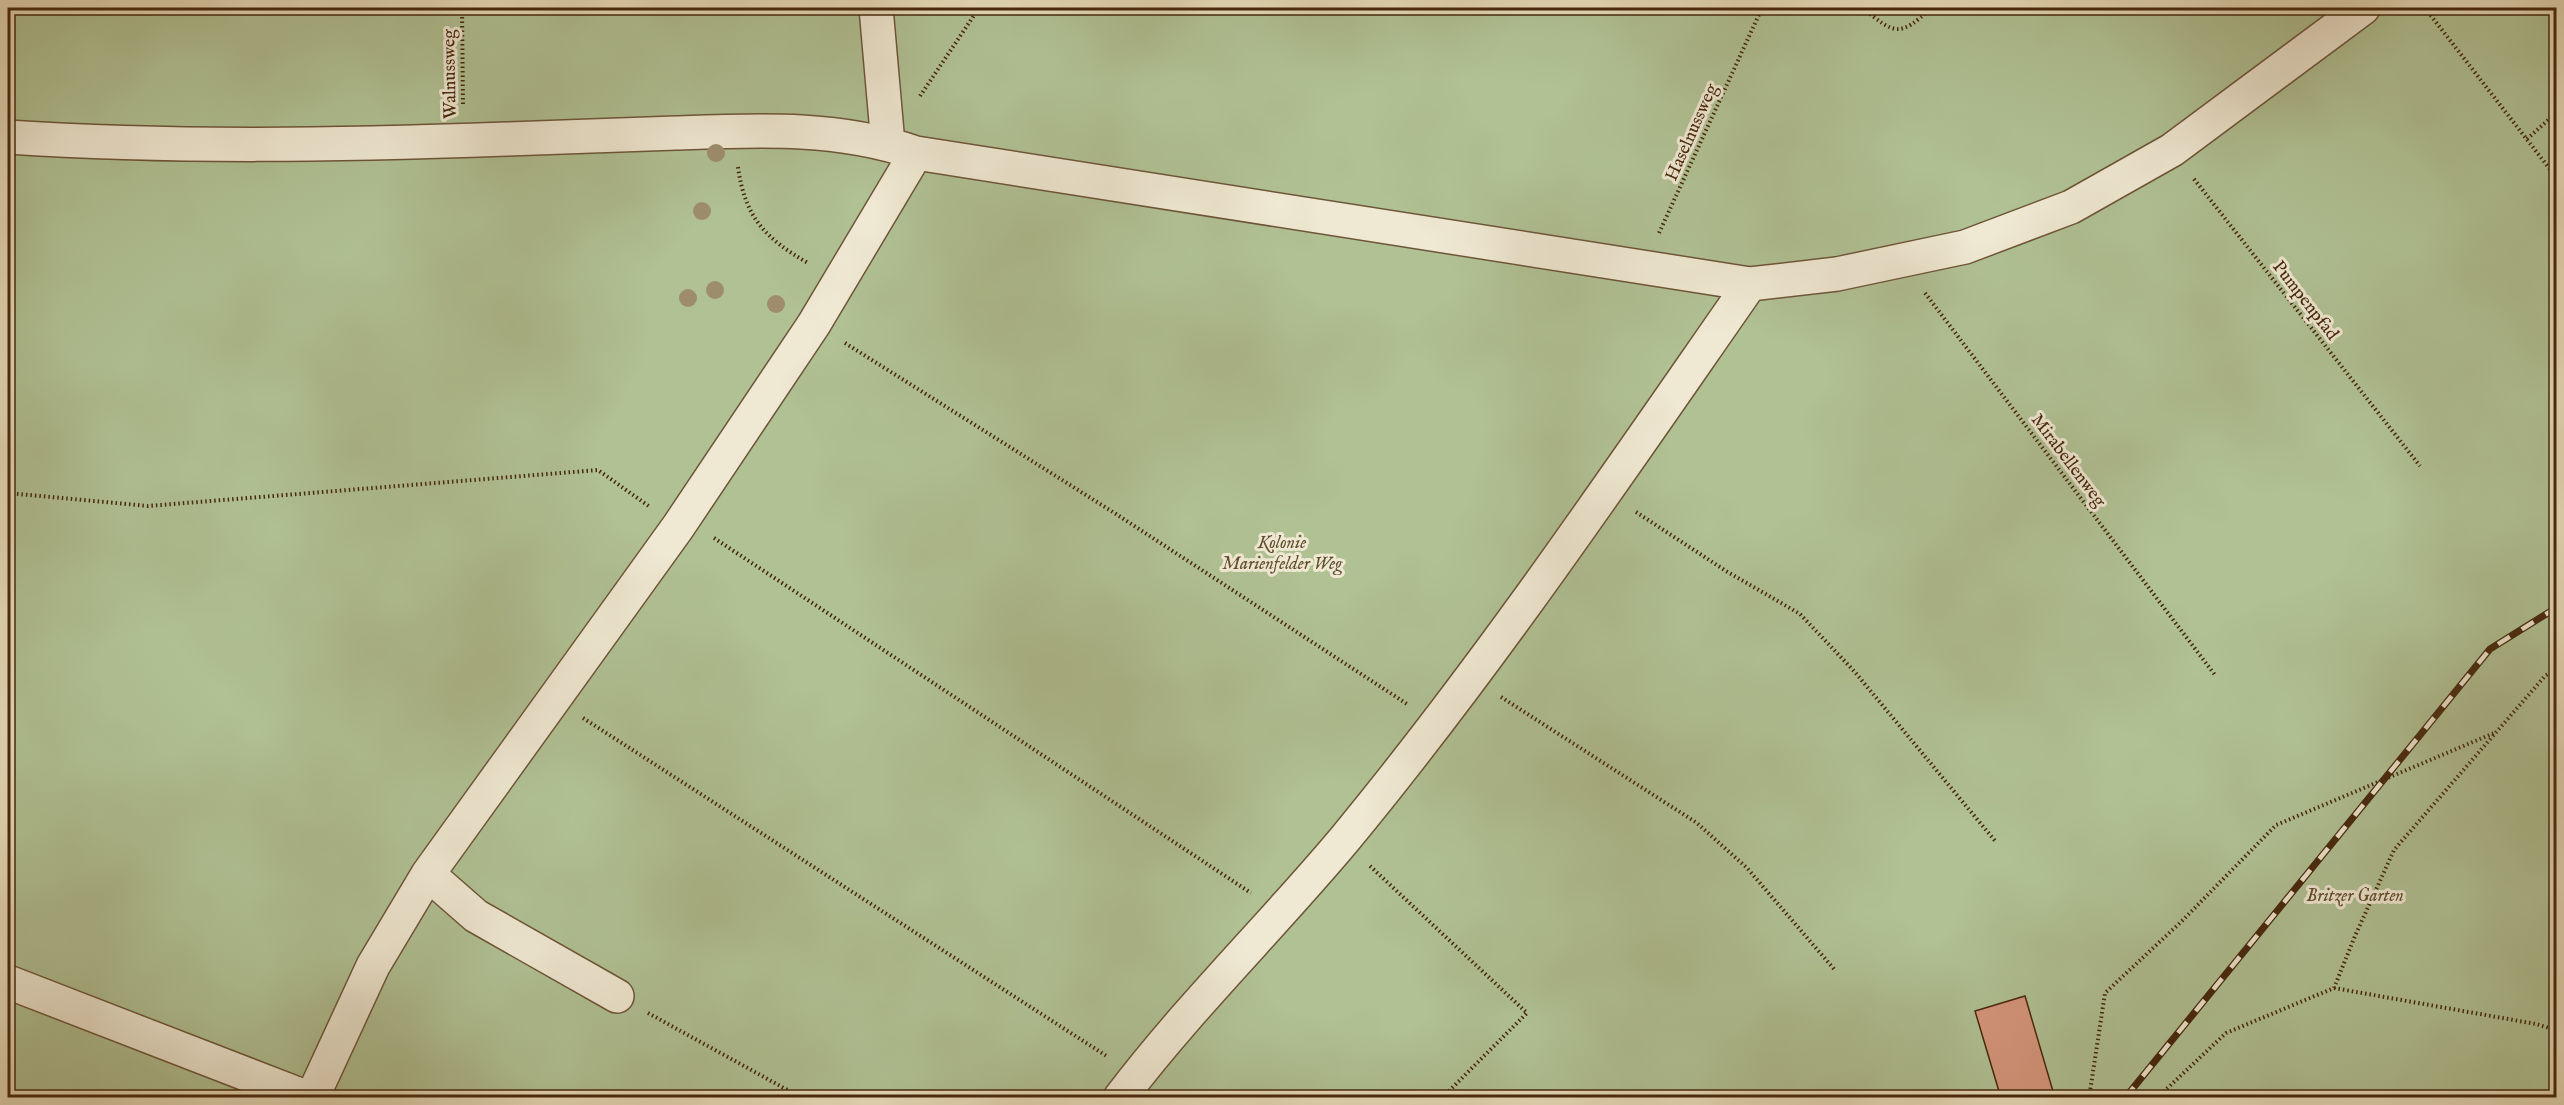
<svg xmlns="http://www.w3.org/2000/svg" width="2564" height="1105" font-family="'IM FELL English',serif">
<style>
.green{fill:#b0c194;stroke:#7b7450;stroke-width:1.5}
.building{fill:#d5967c;stroke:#46280d;stroke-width:1.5}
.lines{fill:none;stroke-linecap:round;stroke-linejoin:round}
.minor-casing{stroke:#6e5538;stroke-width:36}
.path{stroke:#46280d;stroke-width:4;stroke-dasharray:1.5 3;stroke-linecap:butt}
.minor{stroke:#efe8d2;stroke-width:33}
.rail-casing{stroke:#46280d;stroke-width:7}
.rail{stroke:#efe8d2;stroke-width:4.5;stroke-dasharray:14;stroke-linecap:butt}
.tree{fill:#9d8d6d}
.labels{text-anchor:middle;stroke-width:6;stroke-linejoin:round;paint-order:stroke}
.street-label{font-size:18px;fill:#46280d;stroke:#efe8d2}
.park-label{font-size:18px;font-style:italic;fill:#604e2f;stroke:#efe8d2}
</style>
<rect width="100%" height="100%" fill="#e7dbb9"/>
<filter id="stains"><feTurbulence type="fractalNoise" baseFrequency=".00333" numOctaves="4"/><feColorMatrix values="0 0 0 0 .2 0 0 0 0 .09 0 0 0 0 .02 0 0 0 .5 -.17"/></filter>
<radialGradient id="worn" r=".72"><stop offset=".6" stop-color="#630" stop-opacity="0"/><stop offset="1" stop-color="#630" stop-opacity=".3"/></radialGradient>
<path class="green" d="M8 8H2556V1097H8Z"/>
<path class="building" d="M2025 996 2055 1098H2001L1975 1011Z"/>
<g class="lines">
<g class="minor-casing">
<path id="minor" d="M876 8 888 144
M8 137C174 148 340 145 507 139 563 137 620 135 676 133 758 130 838 126 916 153L1750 284 1837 274 1965 247 2071 207 2172 150 2363 8
M428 874 476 916 617 996
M8 982 308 1098
M312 1098 373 966 428 874 678 527 814 324 916 153
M1120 1098C1189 1007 1271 927 1344 840 1490 663 1619 472 1750 284"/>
</g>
<path class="path" d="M462 8 463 106
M1863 8C1895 35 1900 37 1931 8
M2425 8 2556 177
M920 96 979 8
M2527 139 2556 113
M738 167C745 218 766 239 808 263
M2194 179 2420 466
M1659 233 1762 8
M1925 293 2215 675
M845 343 1116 514 1407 704
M8 493 148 506 598 470 650 507
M1636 512 1726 571 1800 614 1854 671 1996 842
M714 538 1251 893
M1501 697 1697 823 1747 868 1834 969
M583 718 1108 1057
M1370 866 1527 1013 1442 1098
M2334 988 2536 1024 2556 1030
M648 1013 802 1098
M2089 1098 2105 993 2182 921 2276 825 2494 733
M2157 1098 2226 1033 2334 988 2355 936 2394 850 2545 676 2556 669"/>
<use href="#minor" class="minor"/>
<g class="rail-casing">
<path id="rail" d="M2125 1098 2490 649 2556 608"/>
</g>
<use href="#rail" class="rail"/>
</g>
<g class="tree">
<circle cx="716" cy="153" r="9"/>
<circle cx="702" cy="211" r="9"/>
<circle cx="715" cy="290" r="9"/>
<circle cx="688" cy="298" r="9"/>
<circle cx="776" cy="304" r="9"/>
</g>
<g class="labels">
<g class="street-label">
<text transform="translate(449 74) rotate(-91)" y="6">Walnussweg</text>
<text transform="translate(1691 132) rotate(-66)" y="6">Haselnussweg</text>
<text transform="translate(2306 300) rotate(52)" y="6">Pumpenpfad</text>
<text transform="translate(2069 460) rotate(53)" y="6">Mirabellenweg</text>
</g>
<g class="park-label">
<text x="1282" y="548">Kolonie<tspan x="1282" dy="21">Marienfelder Weg</tspan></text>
<text x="2355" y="901">Britzer Garten</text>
</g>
</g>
<rect width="2564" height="1105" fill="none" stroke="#e7dbb9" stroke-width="30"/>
<rect x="9" y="9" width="2546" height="1087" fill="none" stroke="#46280d" stroke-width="3"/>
<rect x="15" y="15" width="2534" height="1075" fill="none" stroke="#46280d" stroke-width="1.5"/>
<rect width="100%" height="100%" filter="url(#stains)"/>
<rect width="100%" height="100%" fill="url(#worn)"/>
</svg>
